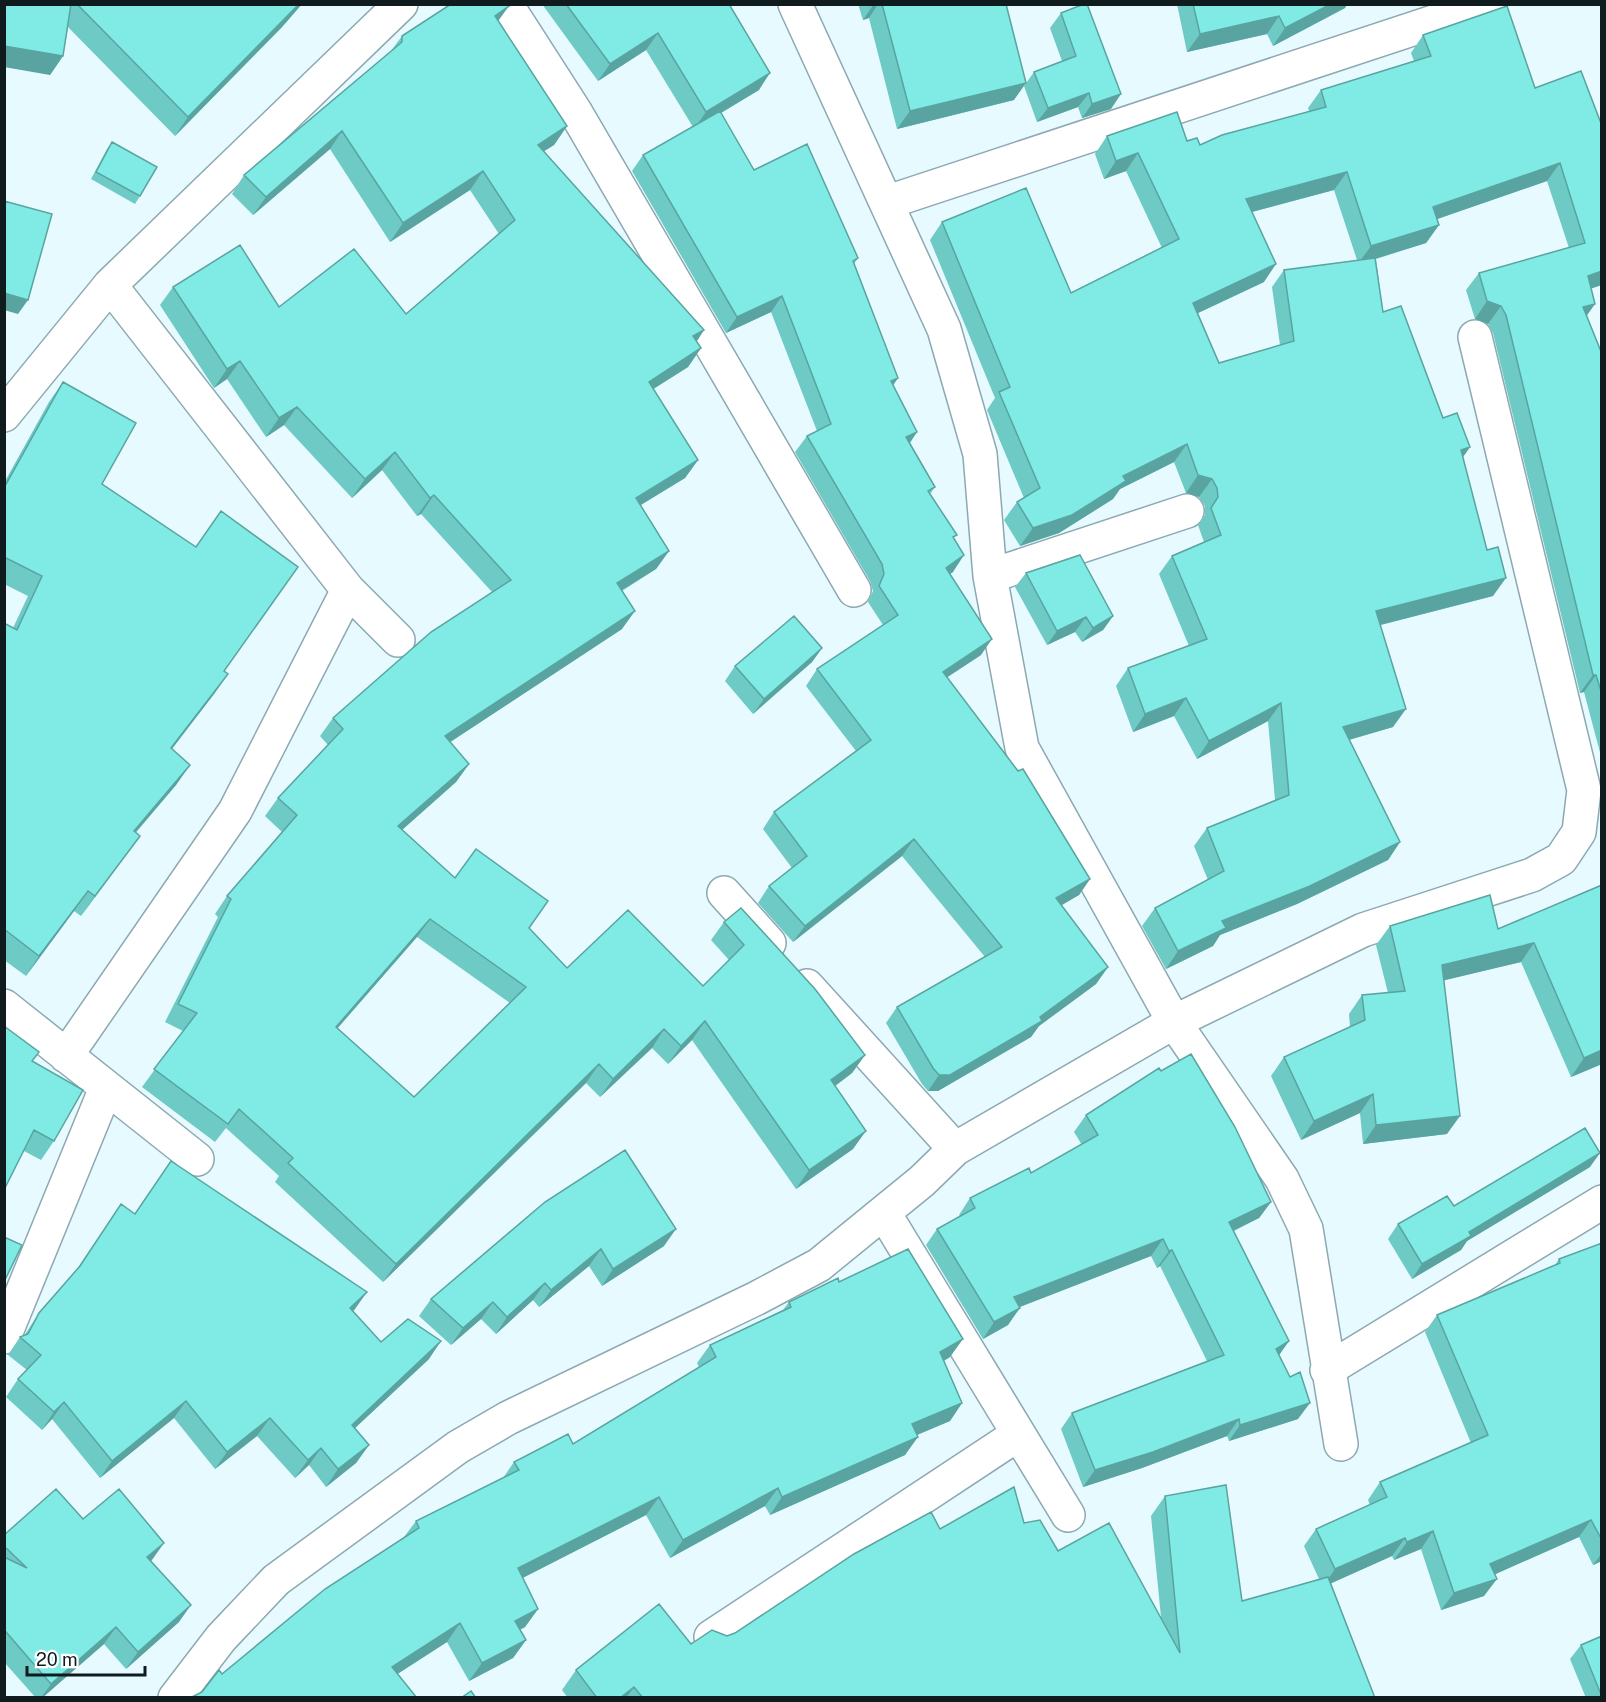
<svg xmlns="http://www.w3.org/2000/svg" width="1606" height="1702" font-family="'Public Sans',sans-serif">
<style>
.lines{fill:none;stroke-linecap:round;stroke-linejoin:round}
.minor-casing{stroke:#8ca9b1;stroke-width:36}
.minor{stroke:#fff;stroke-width:33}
.wall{fill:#6dcac4;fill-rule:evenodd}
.shaded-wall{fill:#59a4a0}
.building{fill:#7febe4;stroke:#59a4a0;stroke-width:1.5;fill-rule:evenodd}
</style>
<rect width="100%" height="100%" fill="#e7faff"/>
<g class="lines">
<g class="minor-casing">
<path id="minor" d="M506 4 576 113 854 590
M795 4 944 329 980 454 990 576 1022 748 1174 1022 1282 1179 1306 1229 1341 1444
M888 202 1488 4
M110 285 348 590 398 640
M4 415 110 285 401 4
M990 576 1187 511
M724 893 769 943
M807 986 955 1149
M4 1006 197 1159
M66 1056 235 811 348 590
M884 1213 1068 1515
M4 1337 106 1088
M1327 1370 1602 1202
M711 1637 1017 1435
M175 1698 221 1638 276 1580 458 1447 508 1418 757 1298 819 1265 922 1181 955 1149 1174 1022 1363 930 1532 875 1561 859 1579 832 1584 790 1475 337"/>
</g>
<use href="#minor" class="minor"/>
</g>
<path class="wall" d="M4 4H302L282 27 175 136 68 27 63 56 50 75Z
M542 4H729L759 90 721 113 754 170 858 258 854 264 898 378 893 385 917 432 910 443 935 487 930 494 954 539 953 572 950 574 981 655 947 677 1090 879 1079 895 1061 905 1108 967 1096 984 1039 1026 1031 1037 938 1091H928L922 1084 886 1023 897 1007 985 957 902 856 793 942 758 903 769 886 792 868 763 829 774 812 856 751 806 686 817 669 883 625 868 602 873 591 870 581 795 452 807 436 817 431 771 312 726 333 632 171 643 155 693 127 646 50 598 81Z
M858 4H1010L1006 6 1014 100 897 129 869 18 863 20Z
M1177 4H1347L1345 8 1273 46 1267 34 1187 52Z
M1061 13 1111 109 1082 118 1078 107 1037 122 1024 86 1034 72 1062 61 1050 28Z
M498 21 567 126 554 145 544 151 701 348 688 367 653 389 698 460 685 478 640 505 669 551 656 569 622 591V629L450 742 469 764 456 782 402 830 455 878 529 928 567 968 703 986 729 960 711 940 724 922 865 1055 852 1073 835 1086 853 1149 796 1189 692 1040 668 1064 652 1048 600 1097 586 1083 383 1282 275 1182 279 1176 226 1128 215 1142 142 1087 183 1031 165 1022 218 917 215 914 227 896 282 832 265 816 278 798 328 745 320 736 333 718 492 592 421 514 417 516 382 470 352 498 284 425 266 437 227 379 214 388 160 305 173 287 279 307 406 314 499 234 470 190 390 242 330 149 253 215 232 194 244 175 391 51 402 36ZM417 937 510 1003 414 1097 337 1028Z
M1423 35 1535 88 1581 71 1591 289 1587 316 1602 354V760L1584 692 1580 693 1493 333 1488 324 1475 319 1466 290 1479 273 1569 248 1547 181 1437 219 1439 225 1426 243 1376 259 1383 312 1443 418 1470 447 1463 457 1493 596 1381 625 1393 727 1349 740 1400 842 1388 860 1297 904 1220 935 1213 946 1166 969 1142 926 1155 908 1208 880 1194 846 1207 828 1275 800 1268 721 1197 759 1174 716 1133 732 1116 686 1128 668 1189 646 1159 574 1172 556 1204 542 1198 525 1205 515V506L1199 497 1186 493 1174 462 1120 489 1113 499 1059 533 1020 546 1004 520 1017 502 1024 498 987 410 995 398 930 240 942 222 1071 293 1162 248 1126 171 1104 179 1095 154 1107 136 1187 141 1200 145 1309 111 1308 108 1321 90 1414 61 1411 53ZM1334 190 1357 260 1284 270 1272 287 1280 345 1219 363 1198 313 1264 282 1252 212Z
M112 142 140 196 135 204 91 179 107 149Z
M63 382 102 484 224 671 228 674 214 694 172 749 190 765 176 785 136 832 140 836 81 916 74 911 26 976 4 960V623L13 628 28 596 4 584V483L49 402Z
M1026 573 1113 616 1103 630 1082 642 1075 632 1047 645 1015 587Z
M822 648 812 662 753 714 725 681 735 666Z
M1602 885V1064L1571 1077 1521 962 1444 980 1447 1134 1363 1144 1360 1113 1301 1140 1271 1076 1284 1057 1350 1027 1349 1014 1362 995 1388 993 1376 945 1390 926 1498 929Z
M4 1026 39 1052 32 1061 54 1141 41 1160 24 1151Z
M1086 1115 1271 1202 1259 1218 1234 1231 1289 1341 1279 1355 1298 1419 1229 1441 1227 1436 1142 1468 1083 1487 1061 1429 1072 1413 1207 1361 1160 1266 1157 1268 1151 1256 1019 1307 1008 1325 983 1339 926 1245 937 1229 960 1216 959 1215 970 1198 1031 1173 1082 1145 1074 1132Z
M1590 1167 1467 1241 1461 1250 1412 1279 1388 1239 1398 1224 1454 1206Z
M545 1202 664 1246 602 1286 589 1266 539 1307 533 1300 496 1334 481 1319 451 1345 419 1316 431 1299Z
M121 1204 135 1214 355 1309 353 1311 381 1342 429 1359 355 1428 369 1445 356 1463 326 1487 309 1465 295 1478 257 1436 215 1469 174 1418 100 1478 52 1419 42 1430 6 1397 18 1379 27 1370 8 1355 20 1337 24 1336 39 1313 77 1269Z
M1602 1243V1561L1593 1565 1579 1537 1495 1574 1484 1596 1441 1610 1421 1549 1394 1560 1392 1556 1331 1583 1375 1698H568L562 1690 576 1670 727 1636 735 1633 940 1529 1024 1523 1058 1551 1161 1617 1151 1516 1165 1496 1242 1601 1319 1579 1304 1546 1316 1529 1370 1505 1368 1500 1380 1482 1471 1443 1425 1332 1437 1315 1555 1265 1559 1259Z
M839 1282 950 1357 944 1361 962 1403 950 1421 917 1435 905 1455 770 1515 765 1506 670 1558 646 1515 522 1578 538 1609 525 1627 520 1630 526 1640 513 1658 469 1681 447 1642 397 1674 202 1692 222 1674 404 1537 416 1521 503 1478 514 1462 573 1444 699 1367 697 1363 710 1345 783 1310 789 1302Z
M83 1519 152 1560 151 1561 179 1622 126 1669 104 1644 42 1698H36L4 1662V1535Z
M1581 1645 1602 1698H1586L1570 1659Z"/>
<path class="shaded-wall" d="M299 4H302L282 27 175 136 188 117Z
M874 4H878L869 18 863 20Z
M1331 4H1347L1345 8 1273 46 1285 28Z
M509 6 496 24 495 16Z
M1279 16 1267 34 1187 52 1200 34Z
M658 33 646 50 598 81 610 64Z
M4 46 63 56 50 75 4 67Z
M770 73 759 90 694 129 706 112Z
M1026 83 1014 100 897 129 910 111Z
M1089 93 1078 107 1037 122 1048 108Z
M1121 94 1111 109 1082 118 1092 104Z
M567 126 554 145 525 163 538 145Z
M342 131 330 149 253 215 266 197Z
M1138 153 1126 171 1104 179 1116 161Z
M1560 163 1547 181 1420 225 1433 207Z
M483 171 470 190 390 242 403 223Z
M1347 172 1334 190 1233 217 1246 199Z
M1439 225 1426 243 1358 264 1371 246Z
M1276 264 1264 282 1181 321 1193 303Z
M1602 271V285L1575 294 1588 276Z
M4 293 28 300 18 314 4 310Z
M782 296 771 312 726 333 737 317Z
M1487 301 1501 306 1488 324 1475 319Z
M1595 304 1583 321V307Z
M704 330 692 349 693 336Z
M701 348 688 367 636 400 649 382Z
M240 361 227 379 214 388 227 369Z
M898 378 887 394 891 381Z
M297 407 284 425 266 437 279 418Z
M917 432 906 448V437Z
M1187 444 1174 462 1120 489 1113 499 1059 533 1020 546 1033 528 1123 476Z
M1470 447 1458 464 1461 450Z
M395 452 382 470 352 498 365 479Z
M698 460 685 478 623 516 636 498Z
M1198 475 1212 479 1199 497 1186 493Z
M434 495 421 514 417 516 430 498Z
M669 551 656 569 604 601 617 583Z
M964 555 953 572 934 584 946 568Z
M1506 578 1493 596 1364 629 1376 611Z
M635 611 622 629 432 754 445 736Z
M1113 616 1103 630 1082 642 1093 628Z
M1086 617 1075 632 1047 645 1057 631Z
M992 639 981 655 931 688 943 672Z
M822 648 812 662 753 714 764 699Z
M228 674 214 694 157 768 171 748Z
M1593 675H1596L1584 692 1580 693Z
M1186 698 1174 716 1133 732 1145 714Z
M1281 703 1268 721 1197 759 1209 741Z
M1406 709 1393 727 1331 745 1343 727Z
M469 764 456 782 385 845 398 826Z
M190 765 176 785 120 851 134 831Z
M140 836 126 855 81 916 95 896Z
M914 839 902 856 793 942 805 926Z
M1400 842 1388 860 1297 904 1220 935 1213 946 1166 969 1178 951 1222 921Z
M1090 879 1079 895 1045 915 1056 898Z
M88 891 74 911 26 976 39 956Z
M430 919 417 937 323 1045 336 1027Z
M1534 943 1521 962 1429 984 1442 965Z
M1108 967 1096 984 1039 1026 1031 1037 938 1091H928L939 1075 1040 1017Z
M705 1021 692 1040 668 1064 681 1046Z
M664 1029 652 1048 600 1097 613 1079Z
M1602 1050V1064L1571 1077 1584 1058Z
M865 1055 852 1073 818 1099 831 1080Z
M599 1064 586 1083 383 1282 396 1264Z
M1373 1094 1360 1113 1301 1140 1314 1121Z
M1460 1116 1447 1134 1363 1144 1376 1125Z
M866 1131 853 1149 796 1189 809 1170Z
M1600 1153 1590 1167 1467 1241 1461 1250 1412 1279 1422 1264 1469 1232Z
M1271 1202 1259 1218 1218 1238 1229 1222Z
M676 1229 664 1246 602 1286 613 1269Z
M1163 1239 1151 1256 1002 1314 1014 1297Z
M601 1249 589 1266 539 1307 551 1290Z
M1172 1250 1160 1266 1157 1268 1169 1251Z
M545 1283 533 1300 496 1334 507 1317Z
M367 1292 355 1309 338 1326 350 1308Z
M493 1302 481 1319 451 1345 463 1328Z
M1020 1308 1008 1325 983 1339 994 1322Z
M963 1339 950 1357 927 1370 940 1352Z
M441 1341 429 1359 340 1442 352 1425Z
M1289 1341 1277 1358 1276 1349Z
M186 1401 174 1418 100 1478 112 1461Z
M64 1402 52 1419 42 1430 54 1412Z
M962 1403 950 1421 900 1442 912 1424Z
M1310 1403 1298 1419 1229 1441 1240 1425Z
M270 1418 257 1436 215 1469 227 1452Z
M1239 1419 1227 1436 1142 1468 1083 1487 1095 1470Z
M918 1437 905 1455 770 1515 782 1497Z
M369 1445 356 1463 326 1487 338 1469Z
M321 1448 309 1465 295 1478 308 1460Z
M778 1488 765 1506 670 1558 683 1540Z
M659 1497 646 1515 505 1587 518 1568Z
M1591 1520 1579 1537 1478 1582 1490 1564Z
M1433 1531 1421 1549 1394 1560 1407 1542Z
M1405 1538 1392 1556 1323 1587 1335 1569Z
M164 1543 152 1560 135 1574 147 1557Z
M1602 1553V1561L1593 1565Z
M1497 1579 1484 1596 1441 1610 1454 1593Z
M191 1605 179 1622 126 1669 138 1652Z
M538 1609 525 1627 502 1639 515 1621Z
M460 1623 447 1642 379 1686 392 1667Z
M116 1627 104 1644 42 1698H41L51 1684Z
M526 1640 513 1658 469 1681 482 1663Z
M634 1687 626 1698H620Z"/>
<path class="building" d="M4 4H71L63 56 4 46Z
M77 4H299L188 117Z
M451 4H509V6L495 16 567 126 538 145 704 330 693 336 701 348 649 382 698 460 636 498 669 551 617 583 635 611 445 736 469 764 398 826 455 878 476 849 548 901 529 928 567 968 628 910 703 986 744 945 724 922 741 908 815 989 865 1055 831 1080 866 1131 809 1170 705 1021 681 1046 664 1029 613 1079 599 1064 396 1264 288 1163 293 1158 239 1109 228 1124 154 1069 197 1013 178 1004 231 899 227 896 297 815 278 798 343 729 333 718 431 632 511 580 434 495 430 498 395 452 365 479 297 407 279 418 240 361 227 369 173 287 240 245 279 307 354 249 406 314 515 220 483 171 403 223 342 131 266 197 244 175 402 42V36ZM430 919 526 987 414 1097 336 1027Z
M566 4H729L770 73 706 112 658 33 610 64Z
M882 4H1006L1026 83 910 111Z
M1084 4H1087L1121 94 1092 104 1089 93 1048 108 1034 72 1076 56 1061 13Z
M1193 4H1331L1285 28 1279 16 1200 34Z
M1507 6 1535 88 1581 71 1602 126V271L1588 276 1595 304 1583 307 1602 354V694L1596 675H1593L1506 315 1501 306 1487 301 1479 273 1585 243 1560 163 1433 207 1439 225 1371 246 1347 172 1246 199 1276 264 1193 303 1219 363 1294 341 1284 270 1375 258 1383 312 1401 306 1443 418 1457 413 1470 447 1461 450 1487 550 1498 547 1506 578 1376 611 1406 709 1343 727 1400 842 1310 886 1222 921 1226 928 1178 951 1155 908 1224 871 1207 828 1289 795 1281 703 1209 741 1186 698 1145 714 1128 668 1207 639 1172 556 1221 535 1211 508 1218 497 1217 488 1212 479 1198 475 1187 444 1123 476 1126 481 1072 515 1033 528 1017 502 1040 488 999 392 1010 387 942 222 1026 188 1071 293 1179 239 1138 153 1116 161 1107 136 1177 112 1187 141 1197 138 1200 145 1222 135 1326 107 1321 90 1431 56 1423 35Z
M720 111 754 170 807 144 858 258 853 261 898 378 891 381 917 432 906 437 935 487 928 491 957 535 953 537 964 555 946 568 992 639 943 672 1018 771 1023 769 1090 879 1056 898 1108 967 1040 1017 1042 1021 950 1075H939L933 1068 897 1007 1002 947 914 839 805 926 769 886 807 856 774 812 871 740 817 669 898 615 879 586 884 574 882 564 807 436 831 424 782 296 737 317 643 155Z
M112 142 157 167 140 196 96 172Z
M4 201 52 214 28 300 4 293Z
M63 382 136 423 102 484 196 547 221 511 298 567 224 671 228 674 171 748 190 765 134 831 140 836 95 896 88 891 39 956 4 929V623L17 630 42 576 4 557V488Z
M1080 555 1113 616 1093 628 1086 617 1057 631 1026 573Z
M794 616 822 648 764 699 735 666Z
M1602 885V1050L1584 1058 1534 943 1442 965 1460 1116 1376 1125 1373 1094 1314 1121 1284 1057 1365 1020 1362 995 1405 991 1390 926 1490 895 1498 929Z
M4 1026 39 1052 32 1061 83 1090 54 1141 34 1130 4 1190Z
M1191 1054 1235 1127 1271 1202 1229 1222 1289 1341 1276 1349 1290 1377 1300 1372 1310 1403 1240 1425 1239 1419 1153 1452 1095 1470 1072 1413 1224 1355 1172 1250 1169 1251 1163 1239 1014 1297 1020 1308 994 1322 937 1229 975 1208 970 1198 1029 1168 1031 1173 1098 1135 1086 1115 1159 1068 1161 1071Z
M1585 1128 1600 1153 1469 1232 1471 1236 1422 1264 1398 1224 1447 1196 1454 1206Z
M625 1150 676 1229 613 1269 601 1249 551 1290 545 1283 507 1317 493 1302 463 1328 431 1299 545 1202Z
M171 1161 367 1292 350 1308 381 1342 408 1319 441 1341 352 1425 369 1445 338 1469 321 1448 308 1460 270 1418 227 1452 186 1401 112 1461 64 1402 54 1412 18 1379 41 1355 20 1337 28 1334 39 1313 80 1266 121 1204 135 1214Z
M4 1237 22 1245 4 1282Z
M1602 1243V1540L1591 1520 1490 1564 1497 1579 1454 1593 1433 1531 1407 1542 1405 1538 1335 1569 1316 1529 1387 1497 1380 1482 1488 1435 1437 1315 1560 1263 1559 1259Z
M908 1249 963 1339 940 1352 962 1403 912 1424 918 1437 782 1497 778 1488 683 1540 659 1497 518 1568 538 1609 515 1621 526 1640 482 1663 460 1623 392 1667 417 1698H190L202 1692 219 1670 222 1674 325 1589 419 1528 416 1521 519 1470 514 1462 568 1434 573 1444 716 1357 710 1345 791 1307 789 1302 838 1278 839 1282Z
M1226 1485 1242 1601 1328 1577 1375 1698H643L634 1687 620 1698H597L576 1670 659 1604 691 1644 712 1630 727 1636 735 1633 854 1554 931 1512 940 1529 1014 1487 1024 1523 1040 1520 1058 1551 1109 1523 1180 1653 1165 1496Z
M56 1489 83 1519 119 1489 164 1543 147 1557 191 1605 138 1652 116 1627 51 1684 6 1632 4 1633V1557L27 1568 4 1546V1535Z
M1602 1636V1697L1581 1645Z
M471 1691 476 1698H461Z"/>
<rect width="1606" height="1702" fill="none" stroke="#101b1e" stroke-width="12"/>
<path d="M27 1666v9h118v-9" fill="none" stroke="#101b1e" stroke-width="3"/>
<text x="36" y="1666" font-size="18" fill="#101b1e" stroke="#ffffff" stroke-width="4.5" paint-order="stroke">20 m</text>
</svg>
